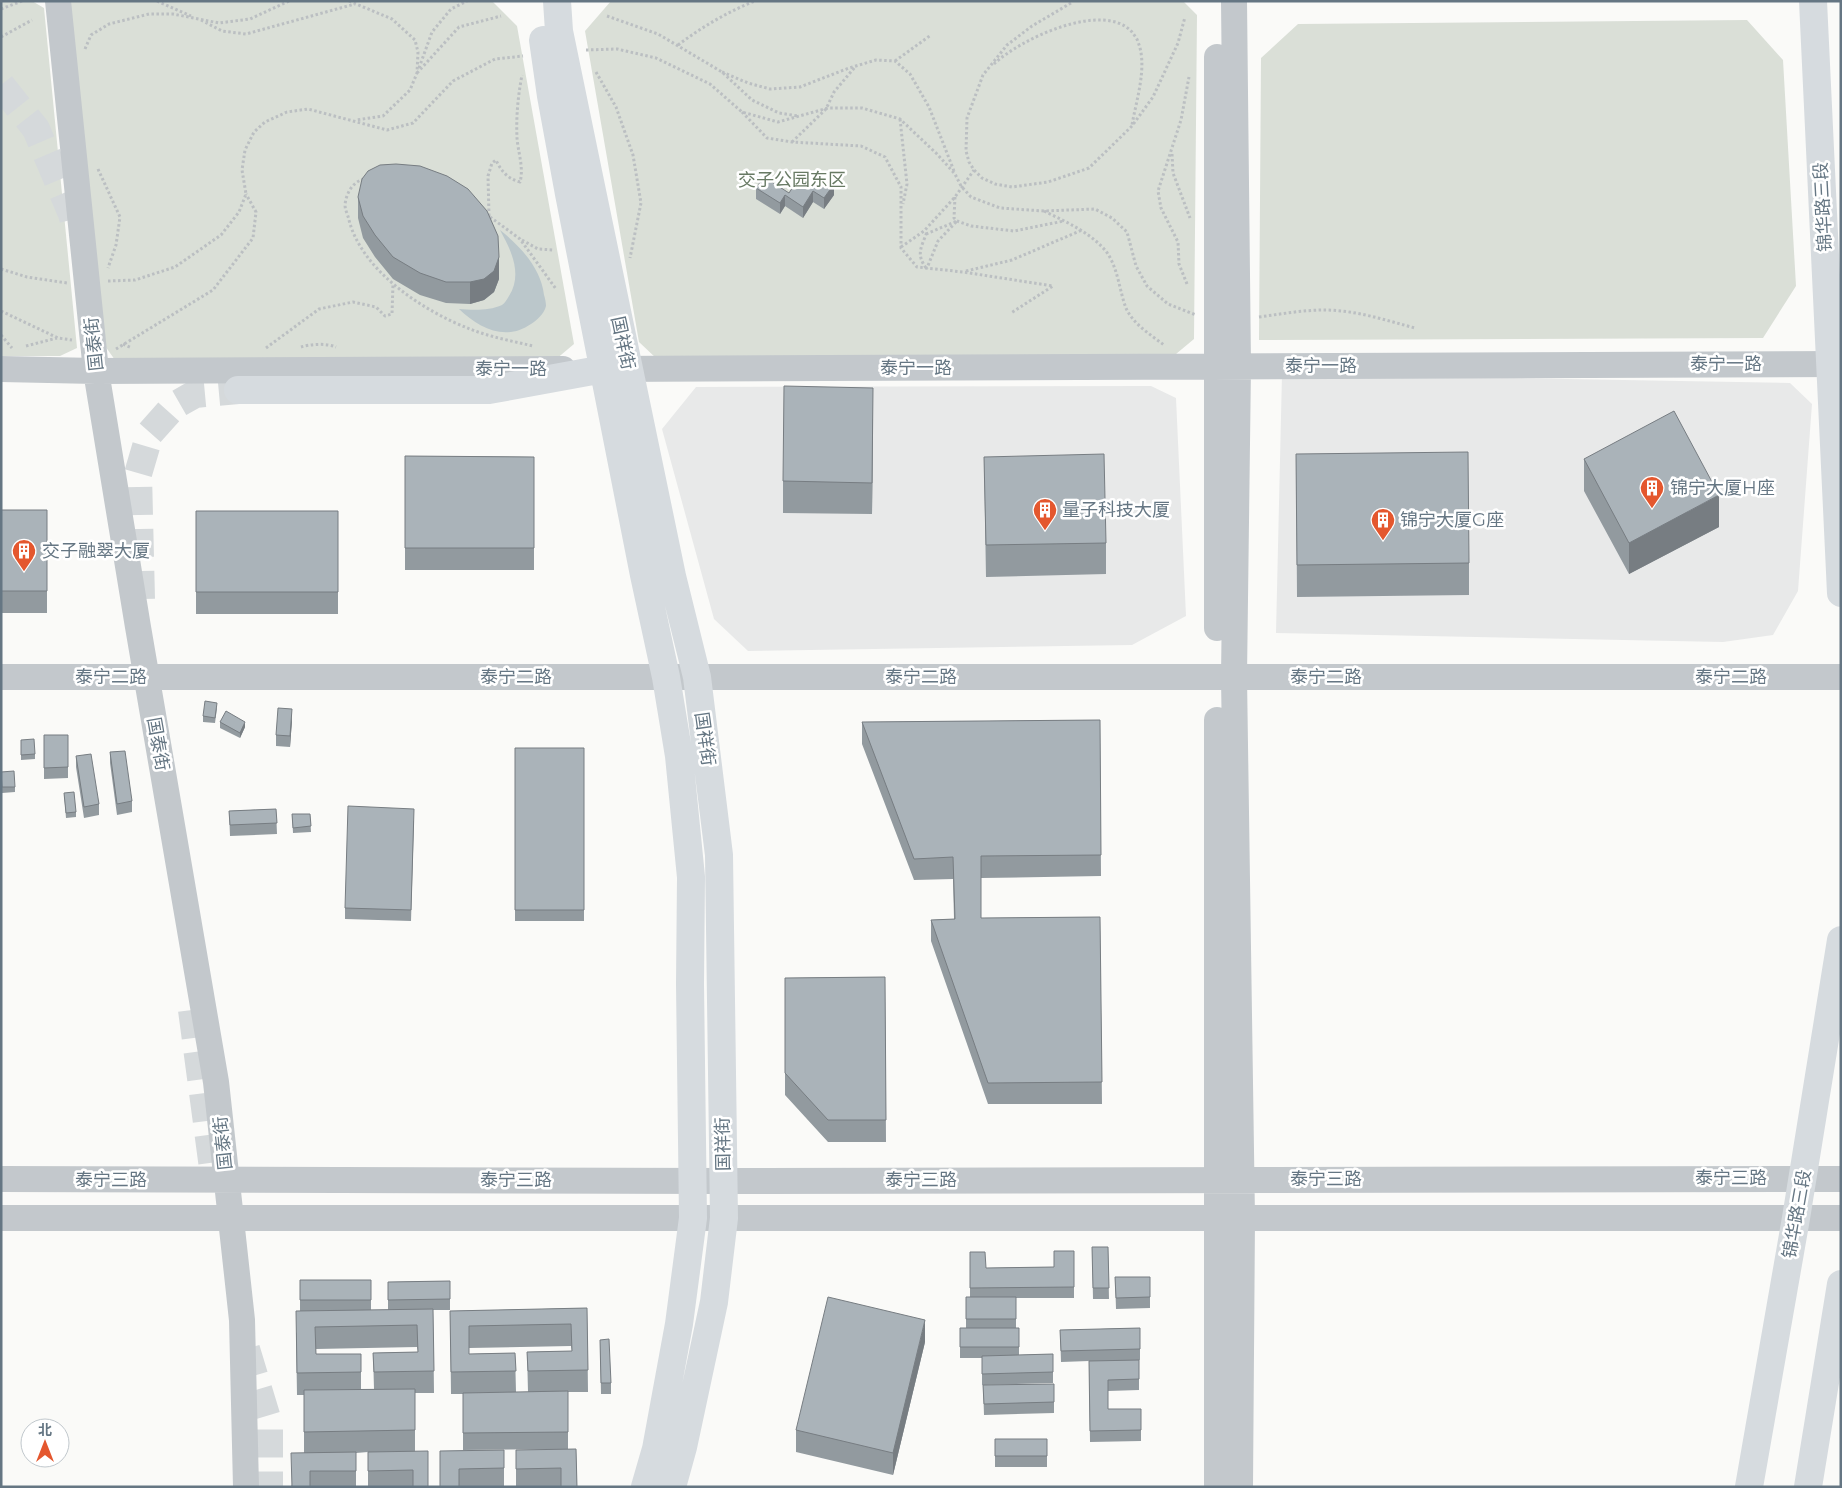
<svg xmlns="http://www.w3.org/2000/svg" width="1842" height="1488" font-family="Montserrat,'Noto Sans SC',sans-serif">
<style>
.built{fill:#e8e9e9}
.green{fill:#dadfd7}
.water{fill:#bbc7cb}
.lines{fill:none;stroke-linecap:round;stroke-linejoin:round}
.major-tunnel{stroke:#d5d9db;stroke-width:28;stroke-dasharray:28 14;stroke-linecap:butt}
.path{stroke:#bbbfc2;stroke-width:3;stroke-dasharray:2.5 2.5;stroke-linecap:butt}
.minor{stroke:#c3c8cc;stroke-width:26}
.major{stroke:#d6dbdf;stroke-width:28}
.wall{fill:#929a9f;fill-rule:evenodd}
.shaded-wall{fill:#777d82}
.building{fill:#aab3b9;stroke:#777d82}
.labels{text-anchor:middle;stroke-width:5;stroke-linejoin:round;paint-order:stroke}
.park-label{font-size:18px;fill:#687a64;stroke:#fff}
.street-label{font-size:18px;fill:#657683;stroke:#fff}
.poi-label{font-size:18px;fill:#657683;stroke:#fff;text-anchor:start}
</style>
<rect width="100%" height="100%" fill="#fafaf8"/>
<path class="built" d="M1282 374 1790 383 1812 404 1798 591 1773 635 1723 642 1276 633Z
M1151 386 1176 398 1186 616 1132 645 748 651 714 619 662 429 696 387Z"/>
<path class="green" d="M1 1H32L44 8 77 348 60 356H1Z
M70 1H492L517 26 574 344 555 360 120 367 105 346Z
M611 1H1183L1197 15 1194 339 1176 354 657 359 639 342 585 31Z
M1747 20 1783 60 1796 286 1763 338 1259 340 1261 58 1298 24Z"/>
<path class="water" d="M500 230C520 246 541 268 544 295 545 298 546 303 546 306 544 314 537 320 531 324 505 342 479 328 459 309 472 310 489 311 502 305 505 303 507 299 509 296 523 274 511 250 500 230Z"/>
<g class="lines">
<path class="major-tunnel" d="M1 85 36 129 72 214 77 233
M141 599 138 474 150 433 174 406 195 394 238 390
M192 1010 213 1168
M246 1349 269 1425V1487"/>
<path class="path" d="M157 1 191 16
M349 1 392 19 415 40 418 52 417 73 410 90 383 116 356 120
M1071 3 1032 26 1007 45 983 75 967 118 966 151 969 162 974 170 982 178 995 184 1012 187 1048 182 1089 168 1132 126 1153 97 1178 43 1185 17
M1 9 22 1
M607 16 658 34 722 72 752 100 779 113 798 116
M201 20 222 31 246 34 355 4
M1 37 32 20
M678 45C702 27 727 12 755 1
M85 49 91 35 109 24 149 14H173L219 23 250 19 289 1
M586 50 617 49 656 58 710 84 742 112 778 122 828 108H862L900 119 937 154 955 174 961 186 971 197 1000 208 1044 211 1095 209 1112 218 1127 232 1136 266 1147 286 1168 304 1196 315
M895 61 931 35
M994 64C1020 39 1103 0 1132 32 1134 35 1137 38 1138 42 1148 66 1136 101 1132 125
M419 68 432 32 451 9 467 1
M596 72 616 107 633 155 641 203 630 258
M722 72 748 83 770 89 800 87 849 68 876 60 895 61 910 74 929 107 954 171
M417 73 459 27 501 16
M742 112 767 138 792 142 861 146 885 157 901 187V248L917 267 963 272 1053 286 1011 313
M900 119 907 184 903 204
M792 142 826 109 834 92 855 67
M1172 154 1173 173 1190 218
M98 169 120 217 116 245 108 268
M364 179C352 182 346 194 345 205 345 210 348 215 349 220 362 271 423 311 470 329 490 337 512 341 533 346
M955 197 954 218 957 221 971 226 1014 231 1064 221
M1044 211C1066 222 1088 231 1105 250 1118 266 1119 290 1126 308 1133 324 1151 335 1164 345
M486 214 520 239 556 289
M489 216 488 176 492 163 496 160C501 171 508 179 520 182 524 168 518 152 517 138 516 116 518 96 522 75
M926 234 957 221 938 241 927 268
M522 240 538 249 554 250
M901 247 924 231 955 197 974 170
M926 268C916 254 921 248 927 232
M1 269 27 277 67 283
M966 271 1012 260 1082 230
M108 281 135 280 175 267 221 235 239 212 246 194 242 170 245 150 254 132 265 122 287 112 308 109 387 130 413 123 453 81 495 59 523 56
M1187 284 1179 264 1178 242 1161 208 1158 191 1181 120 1189 77
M1 311 58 338 72 340
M1259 317C1281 314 1303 310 1324 310 1355 310 1385 320 1415 328
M1 335 12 348
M123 344 132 348
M26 346 57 338
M301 347C311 344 326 343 336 347
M266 348 319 309 353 302 376 307 385 316 392 314 393 284
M116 349 213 290 253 238 256 212 246 194"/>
<path class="minor" d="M58 1 96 371 138 627 216 1082 242 1320 246 1487
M1234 1 1238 366 1234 677 1242 1218 1240 1487
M1217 57V628
M1 369 96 371 563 369
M607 369 1841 364
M1 677H1841
M1217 720V1487
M1 1179 723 1181 1841 1179
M1 1218H1841"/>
<path class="major" d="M557 1 559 31 592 191 672 576 697 677 719 855 724 1218 714 1302 683 1447 672 1487
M1813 1 1841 593
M543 40 551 96 569 194 644 575 666 677 679 756 691 877 690 984 693 1218 679 1324 656 1449 645 1487
M238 390H489L604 369
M1749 1487 1796 1218 1841 940
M1808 1487 1841 1284"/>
</g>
<path class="wall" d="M814 185 834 195 824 209 813 202 803 218 785 206 780 214 756 199V188L789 193Z
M358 197 499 279 494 292 484 300 470 304 446 303 420 295 393 279 375 257 363 238 358 218Z
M873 419 872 514 783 513V481Z
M1296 454 1469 563V595L1297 597Z
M405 456 534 457V570H405Z
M984 457 1106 543V574L986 577Z
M1584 459 1719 527 1629 574 1584 491Z
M1 510H47V613H1Z
M196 511H338V614H196Z
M217 708 215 723 203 722V716Z
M292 720 290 747 276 746V735Z
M1100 720 1101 876 981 878V918L1100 917 1102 1104H988L931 941V920L954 919 953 879 914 880 862 744V722Z
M220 722 245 727 240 738 220 728Z
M44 735H68V778L44 779Z
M21 740 35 754V759L21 760Z
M515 748H584V921H515Z
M110 752 132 801V812L117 815 110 763Z
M76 756 99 804V815L84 818 76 767Z
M1 772 15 787V792L2 793Z
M64 793 76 812V817L66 818Z
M276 809 277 834 230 836 229 811Z
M292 814H310L311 832 293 833Z
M414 820 411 921 345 919V908Z
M885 977 886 1142H828L785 1095V978Z
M1092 1247H1108L1109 1299H1093Z
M1074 1251V1298H1016V1328H1019V1355L1053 1354V1383L982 1385V1358H960V1328H966V1297H970V1252L986 1268 1054 1267Z
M1115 1277H1150V1308L1116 1309Z
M300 1280H371V1310H388V1282L450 1281V1310H433L434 1393H415V1451L428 1487H368V1452L356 1453V1487H291L304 1453V1395H297L296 1333 348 1311H300ZM417 1347 418 1352 373 1353 374 1389H361V1354H316V1349Z
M587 1308 588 1392H568V1449L463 1450V1394H451L450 1311ZM571 1346 572 1351 527 1352 528 1392H516L515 1353 469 1354V1348Z
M1140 1328V1360H1123H1139V1390L1108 1391V1409H1141V1441L1090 1442 1089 1361 1061 1362 1060 1330Z
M600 1340 611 1383V1394H601Z
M925 1342 893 1475 796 1452V1430Z
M1054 1384V1413L984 1415 983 1385Z
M995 1439H1047V1467H995Z
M576 1449 577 1487H516V1450Z
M504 1450V1487H440V1451Z"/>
<path class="shaded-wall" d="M834 184V195L824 209V198Z
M813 191V202L803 218V207Z
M785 195V206L780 214V203Z
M499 257V279L494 292 484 300 470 304V282Z
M873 388V419L872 514V483Z
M1719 495V527L1629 574V543Z
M292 709V720L290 747V736Z
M245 722V727L240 738V733Z
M925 1320V1342L893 1475V1453Z"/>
<path class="building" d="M396 164 420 166 447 176 468 189 487 211 498 236 499 257 494 271 484 279 470 282H446L420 273 393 257 375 235 363 216 358 197 362 179 368 171 380 165Z
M800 176 814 185 820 176 834 184 824 198 813 191 803 207 785 195 780 203 756 188 764 177 789 193Z
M784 386 873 388 872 483 783 481Z
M1674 411 1719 495 1629 543 1584 459Z
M1468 452 1469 563 1297 565 1296 454Z
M1104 454 1106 543 986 545 984 457Z
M405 456 534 457V548H405Z
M1 510H47V591H1Z
M196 511H338V592H196Z
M205 701 217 703 215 718 203 716Z
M278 708 292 709 290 736 276 735Z
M226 711 245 722 240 733 220 722Z
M1100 720 1101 855 981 856V918L1100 917 1102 1082 988 1083 931 920 955 919 953 857 914 859 862 722Z
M44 735H68V767L44 768Z
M34 739 35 754 21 755V740Z
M515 748H584V910H515Z
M125 751 132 801 117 804 110 752Z
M91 754 99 804 84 807 76 756Z
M14 771 15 787H2L1 772Z
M74 792 76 812 66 813 64 793Z
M348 806 414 809 411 910 345 908Z
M276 809 277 823 230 825 229 811Z
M292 814H310L311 826 293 828Z
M885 977 886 1120H828L785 1073V978Z
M1092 1247H1108L1109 1288H1093Z
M1054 1251H1074V1287L970 1288V1252H985L986 1268 1054 1267Z
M1115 1277H1150V1297L1116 1298Z
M300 1280H371V1300H300Z
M450 1281V1299L388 1300V1282Z
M828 1297 925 1320 893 1453 796 1430Z
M966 1297H1016V1319H966Z
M587 1308 588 1370 528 1371 527 1352 572 1351 571 1324 469 1326V1354L515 1353 516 1371 451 1372 450 1311Z
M433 1309 434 1371 374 1372 373 1353 418 1352 417 1325 315 1327 316 1354H361V1372L297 1373 296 1311Z
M960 1328H1019V1347H960Z
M1140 1328V1349L1061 1351 1060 1330Z
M609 1339 611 1383H601L600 1340Z
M1053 1354V1372L982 1374V1356Z
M1139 1360V1379L1108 1380V1409H1141V1430L1090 1431 1089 1361Z
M1054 1384V1402L984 1404 983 1385Z
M415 1389V1430L304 1432V1390Z
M568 1391V1432L463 1433V1393Z
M995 1439H1047V1456H995Z
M576 1449 577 1487H561V1468L516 1469V1450Z
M504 1450V1468L459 1469V1487H440V1451Z
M428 1451V1487H413V1470L368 1471V1452Z
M356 1452V1471H310V1487H292L291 1453Z"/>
<defs>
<g id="building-pin" transform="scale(1.25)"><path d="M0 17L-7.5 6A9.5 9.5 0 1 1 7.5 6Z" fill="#e4572e" stroke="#fff"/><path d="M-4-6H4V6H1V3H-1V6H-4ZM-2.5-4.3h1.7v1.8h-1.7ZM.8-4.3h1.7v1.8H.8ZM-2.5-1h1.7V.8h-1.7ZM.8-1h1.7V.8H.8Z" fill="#fff"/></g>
</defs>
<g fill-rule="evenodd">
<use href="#building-pin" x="1652" y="488"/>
<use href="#building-pin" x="1045" y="510"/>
<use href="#building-pin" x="1383" y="520"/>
<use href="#building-pin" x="24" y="551"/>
</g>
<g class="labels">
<g class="park-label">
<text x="792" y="186">交子公园东区</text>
</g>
<g class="street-label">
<text transform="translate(1823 207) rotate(-93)" y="6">锦华路三段</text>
<text transform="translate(623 343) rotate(78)" y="6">国祥街</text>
<text transform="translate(94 344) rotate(-96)" y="6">国泰街</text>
<text x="1726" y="370">泰宁一路</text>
<text x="1321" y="372">泰宁一路</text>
<text x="916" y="374">泰宁一路</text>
<text x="511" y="375">泰宁一路</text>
<text x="111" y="683">泰宁二路</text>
<text x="516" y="683">泰宁二路</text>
<text x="921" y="683">泰宁二路</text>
<text x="1326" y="683">泰宁二路</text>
<text x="1731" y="683">泰宁二路</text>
<text transform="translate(705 739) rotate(82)" y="6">国祥街</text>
<text transform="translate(158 744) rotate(80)" y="6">国泰街</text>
<text transform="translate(223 1143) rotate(-96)" y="6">国泰街</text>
<text transform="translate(723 1144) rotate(-91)" y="6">国祥街</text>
<text x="1731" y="1184">泰宁三路</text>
<text x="1326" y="1185">泰宁三路</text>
<text x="111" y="1186">泰宁三路</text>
<text x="516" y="1186">泰宁三路</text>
<text x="921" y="1186">泰宁三路</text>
<text transform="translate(1797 1214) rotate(-80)" y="6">锦华路三段</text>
</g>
<g class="poi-label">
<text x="1670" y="494">锦宁大厦H座</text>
<text x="1062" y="516">量子科技大厦</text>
<text x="1400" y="526">锦宁大厦G座</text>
<text x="42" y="557">交子融翠大厦</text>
</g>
</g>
<rect width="1842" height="1488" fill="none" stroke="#657683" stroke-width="5"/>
<g transform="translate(45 1443)"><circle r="24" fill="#ffffff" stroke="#c1c8cd"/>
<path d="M0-4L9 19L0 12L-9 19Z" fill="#e4572e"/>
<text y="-8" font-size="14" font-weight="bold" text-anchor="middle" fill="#657683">北</text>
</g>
</svg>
